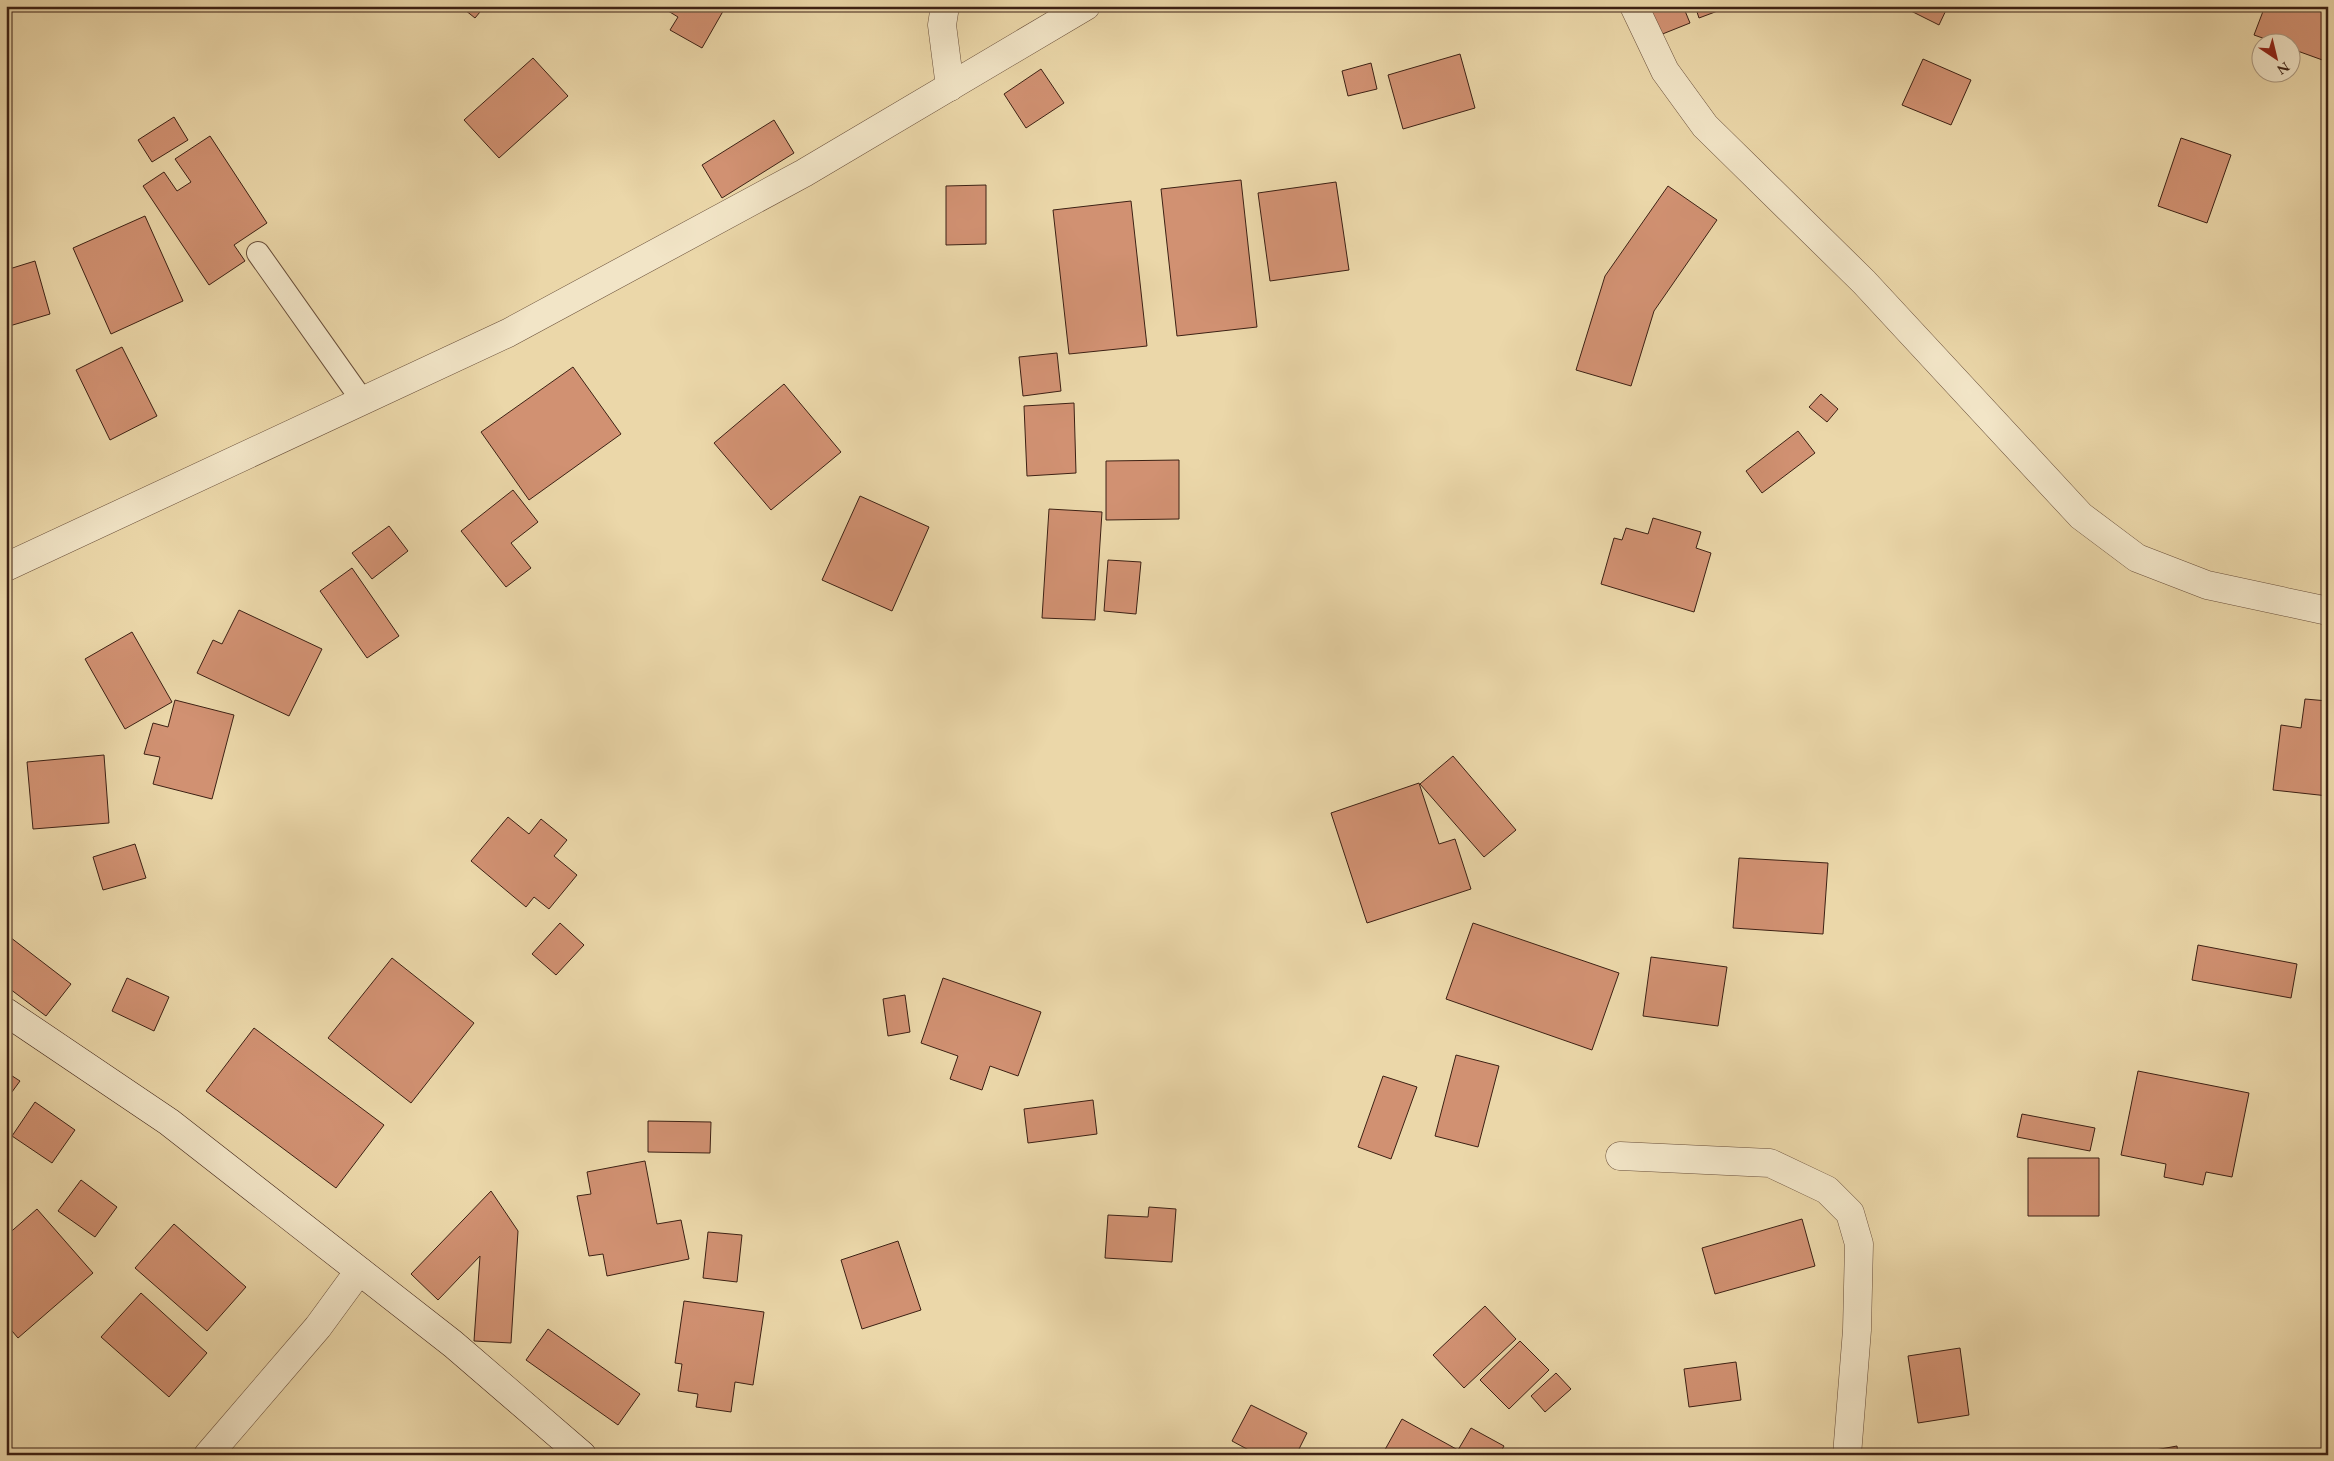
<svg xmlns="http://www.w3.org/2000/svg" width="2334" height="1461" font-family="'EB Garamond',serif">
<style>
.building{fill:#d19172;stroke:#3d2114}
.lines{fill:none;stroke-linecap:round;stroke-linejoin:round}
.service-casing{stroke:#684e39;stroke-width:24}
.minor-casing{stroke:#684e39;stroke-width:29}
.tertiary-casing{stroke:#684e39;stroke-width:29}
.secondary-casing{stroke:#3d2114;stroke-width:29}
.service{stroke:#f2e5c7;stroke-width:22}
.minor{stroke:#f2e5c7;stroke-width:28}
.tertiary{stroke:#f2e5c7;stroke-width:28}
.secondary{stroke:#f2e5c7;stroke-width:28}
</style>
<rect width="100%" height="100%" fill="#ebd7a9"/>
<filter id="stains"><feTurbulence type="fractalNoise" baseFrequency=".004" numOctaves="4"/><feColorMatrix values="0 0 0 0 .2 0 0 0 0 .09 0 0 0 0 .02 0 0 0 .5 -.17"/></filter>
<radialGradient id="worn" r=".72"><stop offset=".6" stop-color="#630" stop-opacity="0"/><stop offset="1" stop-color="#630" stop-opacity=".3"/></radialGradient>
<path class="building" d="M460 6H485L475 18Z
M660 6H726L702 48 670 30 678 17Z
M1649 6H1683L1690 23 1660 35Z
M1695 6H1731L1699 18Z
M1901 6H1948L1939 25Z
M2265 6H2328V62L2292 49V42H2274L2254 35Z
M1460 54 1475 108 1403 129 1388 75Z
M533 58 568 96 499 158 464 120Z
M1923 59 1971 80 1951 125 1902 105Z
M1371 63 1377 89 1348 96 1342 71Z
M1041 69 1064 103 1026 128 1004 94Z
M174 117 188 140 152 162 138 140Z
M774 120 794 153 722 198 702 165Z
M210 136 267 223 234 245 245 261 209 285 143 186 164 172 177 191 191 182 175 159Z
M2181 138 2231 155 2207 223 2158 206Z
M1241 180 1257 327 1177 336 1161 189Z
M1336 182 1349 270 1270 281 1258 193Z
M986 185V244L946 245V186Z
M1668 186 1717 220 1654 311 1631 386 1576 370 1605 276Z
M1131 201 1147 346 1069 354 1053 210Z
M145 216 183 301 111 334 73 248Z
M35 261 50 314 6 327V270Z
M122 347 157 416 110 440 76 370Z
M1057 353 1061 391 1023 396 1019 357Z
M573 367 621 434 529 500 481 432Z
M784 384 841 452 771 510 714 443Z
M1821 394 1838 409 1827 422 1809 407Z
M1074 403 1076 473 1027 476 1024 406Z
M1798 431 1815 453 1762 493 1746 471Z
M1179 460V519L1106 520V461Z
M513 490 538 522 511 543 531 568 506 587 461 531Z
M860 496 929 527 892 611 822 580Z
M1049 509 1102 512 1095 620 1042 618Z
M1653 518 1701 532 1696 548 1711 553 1694 612 1601 584 1614 538 1622 540 1626 528 1648 534Z
M389 526 408 551 372 579 352 553Z
M1108 560 1141 562 1136 614 1104 611Z
M352 568 399 636 367 658 320 591Z
M239 610 322 649 289 716 197 673 213 640 222 644Z
M132 632 172 702 125 729 85 659Z
M2305 699 2328 701V796L2273 790 2281 725 2301 728Z
M175 700 234 715 212 799 153 784 160 757 144 754 153 723 168 727Z
M104 755 109 823 33 829 27 762Z
M1453 756 1516 830 1484 857 1420 784Z
M1419 783 1439 844 1455 839 1471 889 1367 923 1331 813Z
M508 817 529 834 541 819 567 840 554 856 577 875 549 909 534 897 526 907 471 861Z
M135 844 146 878 103 890 93 857Z
M1739 858 1828 863 1823 934 1733 928Z
M560 923 584 945 556 975 532 954Z
M1473 923 1619 973 1592 1050 1446 999Z
M6 934 71 984 46 1016 6 986Z
M2198 945 2297 964 2291 998 2192 980Z
M1651 957 1727 967 1718 1026 1643 1016Z
M392 958 474 1023 411 1103 328 1038Z
M127 978 169 997 154 1031 112 1011Z
M943 978 1041 1012 1018 1076 990 1066 982 1090 950 1079 958 1056 921 1043Z
M905 995 910 1032 888 1036 883 999Z
M254 1028 384 1125 336 1188 206 1091Z
M1456 1055 1499 1066 1478 1147 1435 1136Z
M2138 1071 2249 1093 2232 1177 2206 1172 2203 1185 2164 1177 2166 1164 2121 1155Z
M6 1072 20 1081 6 1100Z
M1383 1076 1417 1087 1391 1159 1358 1147Z
M1093 1100 1097 1134 1028 1143 1024 1109Z
M35 1102 75 1130 52 1163 12 1136Z
M2022 1114 2095 1128 2090 1151 2017 1137Z
M648 1121 711 1122 710 1153 648 1152Z
M2028 1158H2099V1216H2028Z
M645 1161 657 1224 681 1220 689 1259 607 1276 603 1254 589 1256 577 1196 591 1194 587 1172Z
M81 1180 117 1207 95 1237 58 1211Z
M491 1191 518 1231 511 1343 474 1341 480 1256 438 1300 411 1274Z
M1149 1207 1176 1209 1172 1262 1105 1258 1108 1215 1148 1217Z
M37 1209 93 1273 18 1338 6 1324V1236Z
M1802 1219 1815 1266 1715 1294 1702 1248Z
M174 1224 246 1287 207 1331 135 1268Z
M708 1232 742 1235 737 1282 703 1278Z
M898 1241 921 1310 862 1329 841 1260Z
M141 1293 207 1353 169 1397 101 1337Z
M684 1301 764 1312 753 1385 735 1382 731 1412 696 1407 698 1394 678 1391 682 1364 675 1363Z
M1485 1306 1516 1339 1464 1388 1433 1355Z
M548 1329 640 1394 618 1425 526 1360Z
M1520 1341 1549 1370 1509 1409 1480 1380Z
M1960 1348 1969 1415 1918 1423 1908 1356Z
M1736 1362 1741 1400 1689 1407 1684 1369Z
M1556 1373 1571 1389 1545 1412 1531 1396Z
M1251 1405 1307 1433 1296 1455H1258L1232 1441Z
M1402 1419 1458 1450 1471 1428 1504 1446 1499 1455H1382Z
M2177 1446 2178 1455H2128Z"/>
<g class="lines">
<g class="service-casing">
<path id="service" d="M258 253 362 400"/>
</g>
<g class="minor-casing">
<path id="minor" d="M945 6 942 25 950 87
M1634 6 1665 71 1705 126 1864 282 2081 516 2137 558 2207 585 2328 611
M1620 1156 1770 1163 1827 1190 1850 1213 1859 1244 1857 1330 1847 1455
M208 1455 318 1327 359 1271"/>
</g>
<g class="tertiary-casing">
<path id="tertiary" d="M6 567 508 333 804 173 1086 6"/>
</g>
<g class="secondary-casing">
<path id="secondary" d="M6 1012 169 1122 453 1344 582 1455"/>
</g>
<use href="#service" class="service"/>
<use href="#minor" class="minor"/>
<use href="#tertiary" class="tertiary"/>
<use href="#secondary" class="secondary"/>
</g>
<rect width="2334" height="1461" fill="none" stroke="#ebd7a9" stroke-width="25"/>
<rect x="8" y="8" width="2319" height="1446" fill="none" stroke="#3d2114" stroke-width="2.5"/>
<rect x="12" y="12" width="2309" height="1436" fill="none" stroke="#3d2114"/>
<g transform="translate(2276 58) rotate(145)"><circle r="24" fill="#f2e5c7" stroke="#aa977f"/>
<path d="M0-4L9 19L0 12L-9 19Z" fill="#8f2418"/>
<text y="-8" font-size="14" font-weight="bold" text-anchor="middle" fill="#3d2114">N</text>
</g>
<rect width="100%" height="100%" filter="url(#stains)"/>
<rect width="100%" height="100%" fill="url(#worn)"/>
</svg>
